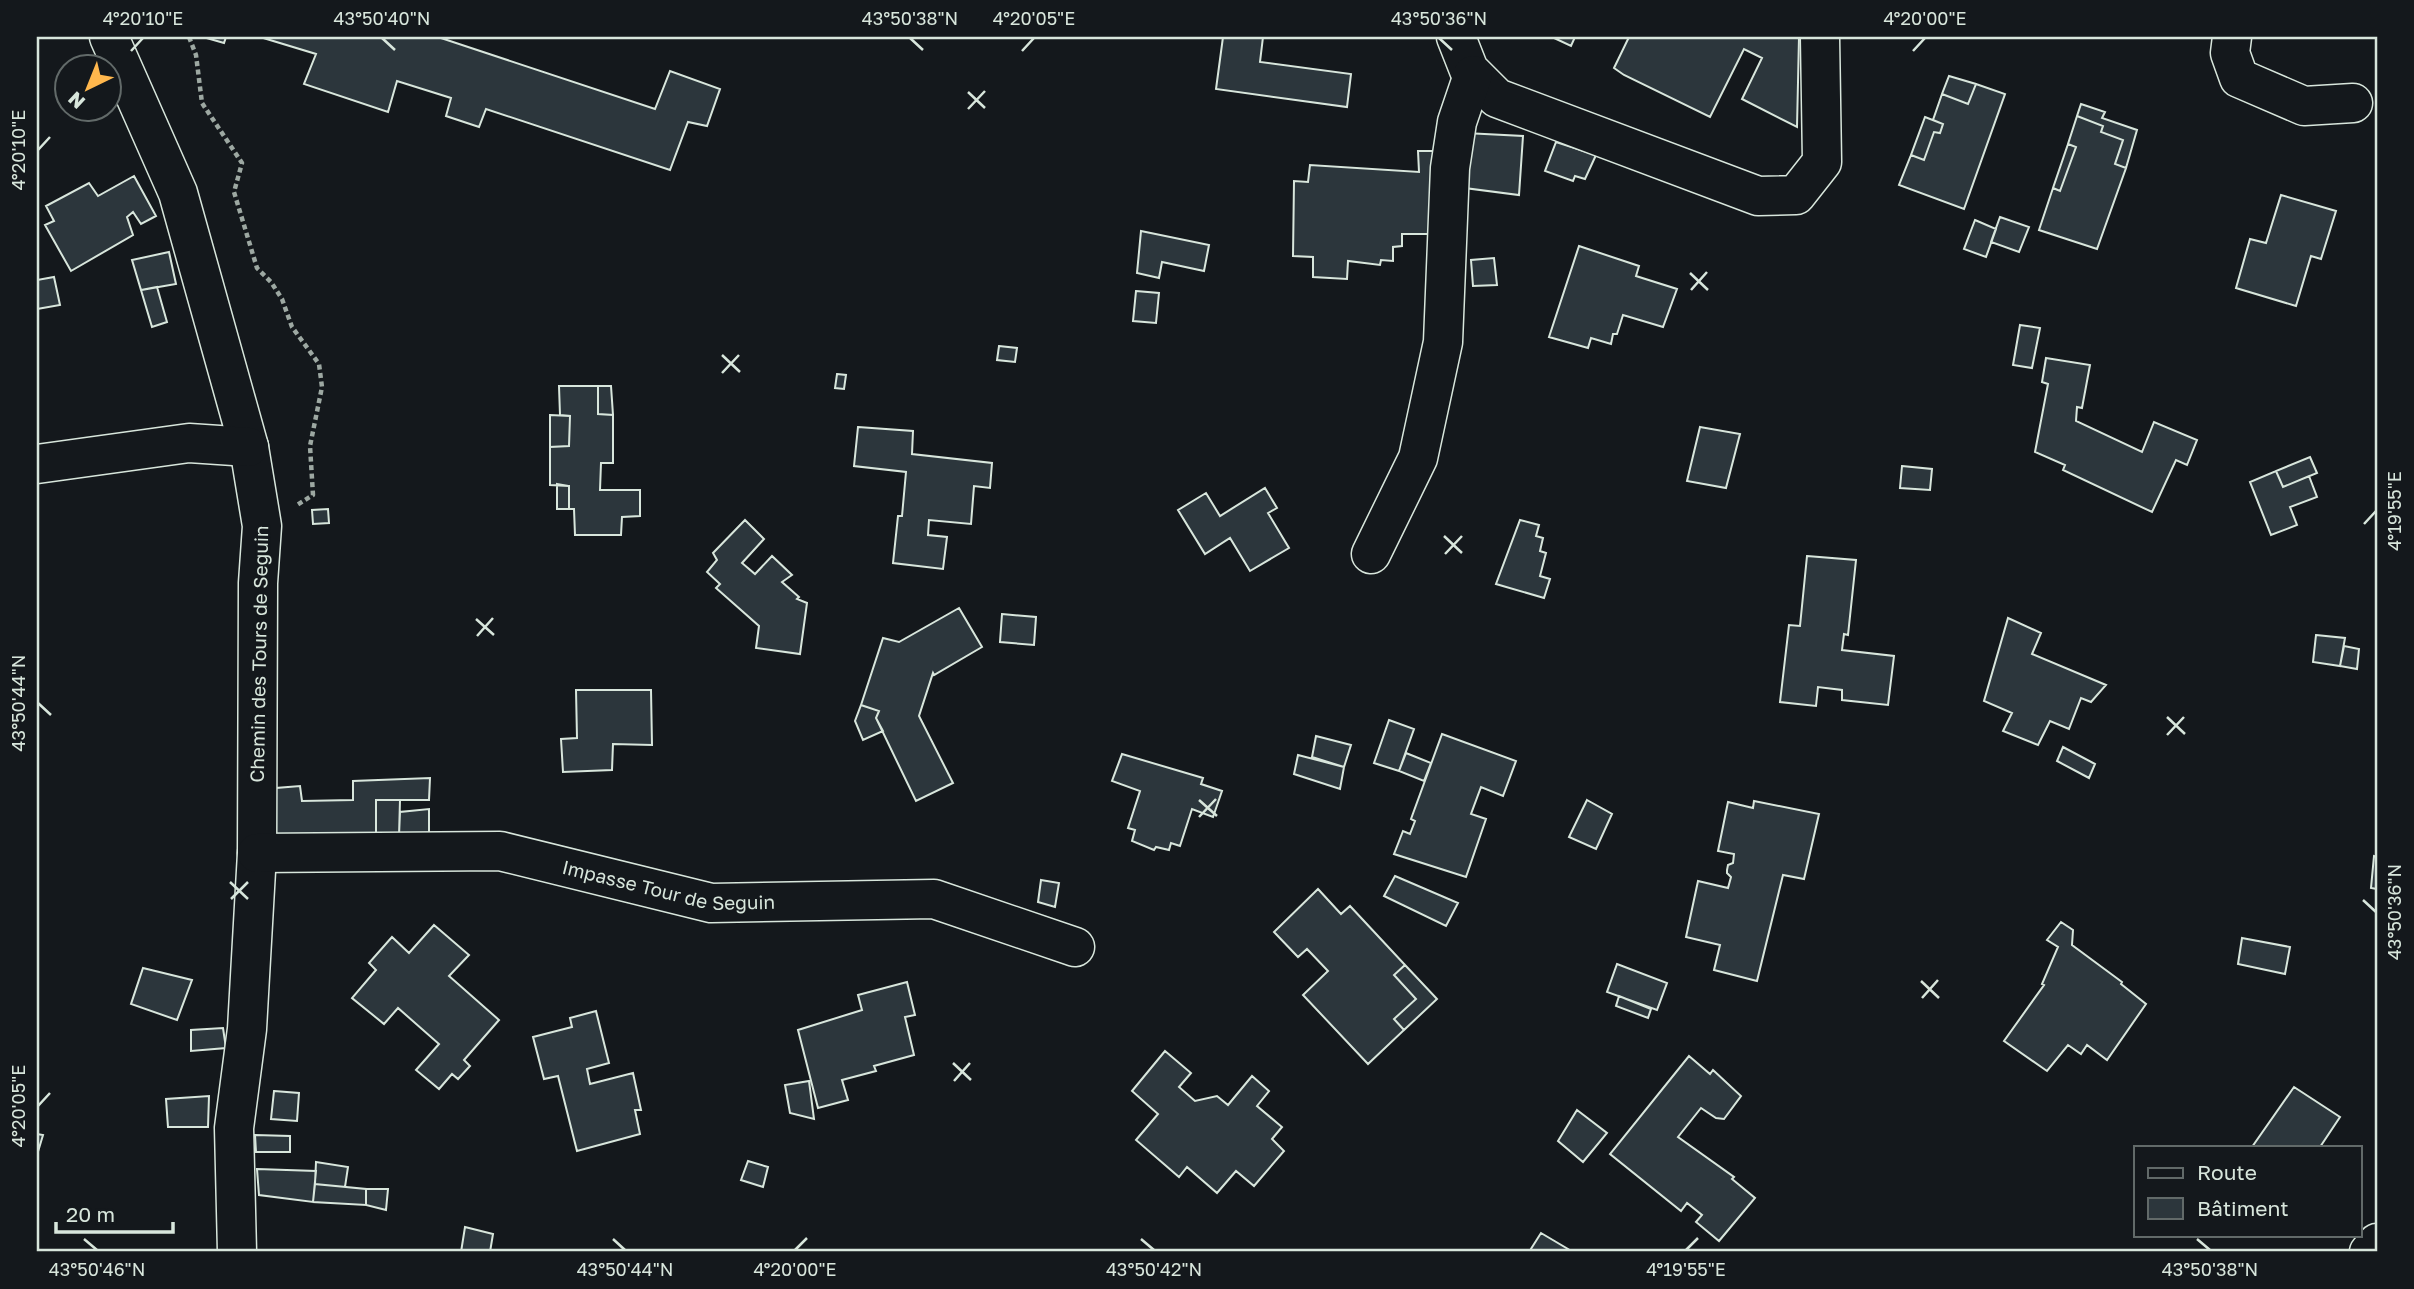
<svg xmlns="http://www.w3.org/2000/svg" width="2414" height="1289" font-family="'Golos Text',sans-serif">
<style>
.building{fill:#2c363c;stroke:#d8e6dc;stroke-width:2}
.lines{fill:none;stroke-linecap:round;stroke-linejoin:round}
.minor-casing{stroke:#d8e6dc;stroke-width:41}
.path{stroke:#9da8a2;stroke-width:4.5;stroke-dasharray:5 3.5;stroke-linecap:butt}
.minor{stroke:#14181c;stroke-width:38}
.ticks{fill:none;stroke:#d8e6dc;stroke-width:2.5}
.labels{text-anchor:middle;stroke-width:5;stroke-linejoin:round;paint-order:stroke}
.street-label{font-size:19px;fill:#d8e6dc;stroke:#14181c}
.neatline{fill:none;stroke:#d8e6dc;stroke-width:2.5}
.ticks-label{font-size:18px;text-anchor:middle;fill:#d8e6dc}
</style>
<rect width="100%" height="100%" fill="#14181c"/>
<path class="building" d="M203 37H226L224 43Z
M260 37H438L655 109 670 71 720 89 707 126 688 122 670 170 486 109 479 127 446 116 451 98 397 81 388 112 304 84 316 54Z
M1223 37H1263L1260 62 1351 74 1347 107 1216 89Z
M1552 37H1575L1571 46Z
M1629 37H1799L1797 127 1742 99 1762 58 1744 49 1710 117 1624 75 1614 68Z
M1949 76 1976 84 1968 104 1942 94Z
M1976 84 2005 94 1964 209 1899 185 1911 155 1924 160 1934 132 1940 133 1943 124 1933 120 1942 94 1968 104Z
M2081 104 2105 112 2102 118 2137 130 2126 168 2115 164 2123 140 2101 132 2103 126 2077 116Z
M2077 116 2103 126 2101 132 2123 140 2115 164 2126 168 2097 249 2039 230 2053 188 2060 191 2076 147 2068 144Z
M1925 117 1943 124 1940 133 1934 132 1924 160 1911 155Z
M1465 133 1523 136 1519 195 1465 188Z
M1556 142 1596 155 1585 179 1575 176 1573 181 1545 171Z
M2068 144 2076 147 2060 191 2053 188Z
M1418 151H1438L1435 234H1402V246L1393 247V261L1381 260 1380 265 1348 261 1347 279 1313 277V257L1293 256 1294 181 1308 182 1310 165 1419 172Z
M134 176 156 216 141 224 133 212 127 217 133 235 71 271 45 225 54 221 46 206 89 183 98 196Z
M2281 195 2336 211 2321 259 2311 256 2296 306 2236 288 2250 239 2266 243Z
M2000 217 2029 227 2019 252 1991 242Z
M1975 220 1996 229 1986 257 1964 249Z
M1141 231 1209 245 1204 271 1162 262 1159 278 1137 273Z
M1579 246 1639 266 1636 276 1677 289 1663 327 1623 315 1617 334H1613L1611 344 1591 338 1588 348 1549 337Z
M169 252 176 284 141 290 132 260Z
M1494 258 1497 285 1473 286 1471 260Z
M54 277 60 305 37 309V280Z
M157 287 167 322 152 327 141 290Z
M1136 291 1159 293 1156 323 1133 321Z
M2020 325 2040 328 2032 368 2013 365Z
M999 346 1017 348 1015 362 997 360Z
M2046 358 2090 365 2082 408 2077 407 2076 421 2142 452 2154 422 2197 440 2187 465 2176 460 2152 512 2063 470 2065 465 2035 452 2048 384 2042 382Z
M837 374 846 375 844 389 835 388Z
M559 386H598V414L613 415V463H601L600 490H640V516L622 517 621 535H575L574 509H569V486L550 485V447L569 446 570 416 560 415Z
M598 386H611L613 415 598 414Z
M550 415 570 416 569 446 550 447Z
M858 427 913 431 912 454 992 463 990 488 974 486 971 524 929 520 928 535 947 537 943 569 893 563 898 516H902L906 472 854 466Z
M1700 427 1740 434 1726 488 1687 481Z
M2310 457 2317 473 2283 487 2276 471Z
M1902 466 1932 469 1930 490 1900 488Z
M2276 471 2283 487 2309 476 2317 497 2290 507 2297 525 2271 535 2250 482Z
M557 484 569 486V509H557Z
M1265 488 1277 508 1268 513 1289 548 1250 571 1230 538 1205 554 1178 510 1206 493 1220 516Z
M328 509 329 523 313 524 312 510Z
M745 520 764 539 742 563 755 574 772 556 792 575 782 582 799 597 797 599 807 603 800 654 756 648 759 626 716 588 720 584 707 572 717 560 713 553Z
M1520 520 1539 525 1536 536 1543 538 1540 551 1546 553 1540 576 1550 579 1544 598 1496 584Z
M1807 556 1856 560 1848 635 1844 634 1842 650 1894 656 1888 705 1842 700V690L1818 687 1816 706 1780 702 1789 625 1800 626Z
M959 608 982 647 934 675 933 673 919 716 953 783 916 801 876 718 879 711 861 705 883 638 899 642Z
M1002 614 1036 617 1034 645 1000 642Z
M2008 618 2041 633 2032 654 2106 685 2091 702 2081 698 2069 729 2050 721 2038 745 2003 731 2012 713 1984 701Z
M2316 635 2345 638 2340 666 2313 662Z
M2344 646 2359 649 2357 669 2340 666Z
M576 690H651L652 745 613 744 612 770 563 772 561 739 577 738Z
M861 705 879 711 876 718 883 731 863 740 855 721Z
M1389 720 1414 729 1399 771 1374 763Z
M1442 734 1516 761 1503 796 1481 787 1471 814 1486 819 1466 877 1394 854 1403 831 1410 834 1415 821 1411 819Z
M1316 736 1351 745 1344 767 1312 757Z
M2063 747 2095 764 2089 778 2057 761Z
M1406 753 1431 763 1424 781 1399 771Z
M1122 754 1203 778 1201 784 1222 791 1213 817 1192 809 1180 846 1171 843 1169 850 1156 847 1154 850 1132 841 1135 830 1128 828 1140 791 1112 781Z
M1298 755 1344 767 1340 789 1294 774Z
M430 778 429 800H376V837L275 835 276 788 300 786 302 801 353 800V781Z
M376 800H400L399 836 376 837Z
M1587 800 1612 814 1596 849 1569 837Z
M1754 801 1819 814 1804 879 1783 875 1757 981 1714 970 1720 945 1686 937 1698 881 1728 888 1731 877 1727 873V870L1728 865 1733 863 1734 854 1718 851 1728 802 1753 808Z
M429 809V836H399L400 812Z
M2374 856 2377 857V889L2371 888Z
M1395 876 1458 903 1446 926 1384 896Z
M1041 880 1059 883 1055 907 1038 902Z
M1318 889 1341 914 1350 906 1405 965 1394 975 1416 999 1394 1019 1404 1030 1368 1064 1303 995 1328 971 1307 949 1298 957 1274 932Z
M2061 922 2073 930 2072 945 2122 982 2121 984 2146 1004 2107 1060 2087 1045 2081 1054 2068 1045 2047 1071 2004 1041 2044 985 2042 984 2058 947 2047 940Z
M434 925 469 955 449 976 499 1020 464 1060 470 1066 458 1079 452 1074 439 1089 416 1070 439 1044 398 1008 384 1024 352 998 376 970 369 963 392 937 409 953Z
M2242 938 2290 947 2285 974 2238 964Z
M1617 964 1667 983 1657 1010 1607 992Z
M1405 965 1437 999 1404 1030 1394 1019 1416 999 1394 975Z
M143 968 192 980 177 1020 131 1004Z
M907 982 915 1015 905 1017 914 1055 874 1066 876 1071 842 1080 848 1100 818 1108 798 1030 862 1010 858 995Z
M1619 996 1651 1009 1648 1018 1616 1006Z
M596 1011 609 1063 587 1069 590 1084 633 1073 641 1110H635L640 1134 577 1151 558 1076 544 1079 533 1037 572 1027 570 1018Z
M223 1028 226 1048 191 1051V1030Z
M1165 1051 1191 1073 1179 1087 1195 1101 1217 1096 1228 1105 1252 1076 1269 1091 1257 1106 1282 1127 1272 1139 1284 1151 1254 1186 1236 1171 1217 1193 1187 1167 1179 1177 1136 1140 1158 1114 1132 1091Z
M1689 1056 1710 1074 1713 1070 1741 1096 1724 1119 1716 1118 1701 1108 1678 1137 1734 1177 1732 1179 1755 1198 1719 1241 1696 1222 1702 1215 1687 1203 1681 1211 1610 1154Z
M809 1081 814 1119 790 1113 785 1085Z
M2294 1087 2340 1117 2320 1147H2252Z
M274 1091 299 1093 297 1121 271 1119Z
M209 1096 208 1127H168L166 1099Z
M1577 1110 1607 1133 1583 1162 1558 1141Z
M37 1134 43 1135 37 1155Z
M255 1135 290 1136V1152H256Z
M748 1161 768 1167 763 1187 741 1180Z
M316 1162 348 1167 345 1187 315 1184Z
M257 1169 316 1171 313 1202 259 1195Z
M315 1184 366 1189V1205L313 1202Z
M366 1189H388L386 1210 366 1205Z
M465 1227 493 1234 490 1252H461Z
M1541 1233 1573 1252H1529Z"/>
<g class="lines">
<g class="minor-casing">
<g id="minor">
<path d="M109 37 178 193 249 447 262 526 258 583 257 853 247 1029 234 1128 237 1252"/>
<path d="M1456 37 1469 70 1497 98 1758 196 1796 195 1822 162 1820 37"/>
<path d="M2232 37 2230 53 2239 78 2304 106 2353 103"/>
<path d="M37 464 189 443 249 447"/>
<path d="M1371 554 1418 458 1443 342 1450 168 1457 122 1473 75"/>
<path id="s1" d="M257 853 500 851 711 903 934 899 1075 947"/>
<path d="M2369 1252 2377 1243"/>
</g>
</g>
<path class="path" d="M189 37 196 55 202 103 242 163 234 192 257 268 271 282 282 299 292 327 319 364 322 387 310 446 313 495 297 505"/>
<use href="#minor" class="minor"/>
</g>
<path class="ticks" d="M382 38 395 50M910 38 923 50M1439 38 1452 50M131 51 143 38M1022 51 1034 38M1913 51 1925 38M968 92 985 108M968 109 985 91M38 150 50 137M1690 273 1708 290M1691 290 1707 272M722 355 740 372M722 373 739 355M2364 524 2376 511M1444 536 1462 553M1445 554 1462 536M476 619 494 635M477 636 493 618M38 703 51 715M2167 717 2185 734M2167 735 2184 717M1199 800 1217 816M1199 817 1216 799M230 882 248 899M231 899 248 882M2363 900 2376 912M1921 981 1939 998M1922 998 1938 980M953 1063 971 1080M954 1081 970 1063M38 1106 50 1093M84 1239 97 1250M613 1239 625 1250M1141 1239 1154 1250M2197 1239 2210 1250M795 1250 807 1238M1686 1250 1698 1238"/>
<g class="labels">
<g class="street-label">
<text transform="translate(259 654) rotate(-89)" y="7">Chemin des Tours de Seguin</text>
<text dy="7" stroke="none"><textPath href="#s1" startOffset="416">Impasse Tour de Seguin</textPath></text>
</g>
</g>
<rect width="2414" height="1289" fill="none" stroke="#14181c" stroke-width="77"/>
<rect x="2134" y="1146" width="228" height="91" fill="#14181c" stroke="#626a69" stroke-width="2"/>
<rect x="2148" y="1168" width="35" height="10" fill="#14181c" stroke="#626a69" stroke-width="2"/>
<text x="2197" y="1180" font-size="21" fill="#d8e6dc">Route</text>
<rect x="2148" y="1198" width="35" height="21" fill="#2c363c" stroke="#626a69" stroke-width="2"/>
<text x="2197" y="1216" font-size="21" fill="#d8e6dc">Bâtiment</text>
<g transform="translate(88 88) rotate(223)"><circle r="33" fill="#14181c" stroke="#626a69" stroke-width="2"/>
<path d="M0-5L12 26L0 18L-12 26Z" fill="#ffb74d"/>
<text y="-10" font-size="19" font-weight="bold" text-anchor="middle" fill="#d8e6dc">N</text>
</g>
<path d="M56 1222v10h117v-10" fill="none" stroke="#d8e6dc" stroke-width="3.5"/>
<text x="66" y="1222" font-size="21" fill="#d8e6dc" stroke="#14181c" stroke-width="5" paint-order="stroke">20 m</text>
<rect x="38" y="38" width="2338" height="1212" class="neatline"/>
<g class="ticks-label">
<text x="143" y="25">4°20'10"E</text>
<text x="382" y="25">43°50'40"N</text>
<text x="910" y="25">43°50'38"N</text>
<text x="1034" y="25">4°20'05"E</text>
<text x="1439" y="25">43°50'36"N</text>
<text x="1925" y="25">4°20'00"E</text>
<text transform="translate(19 150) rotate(-90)" y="6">4°20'10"E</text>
<text transform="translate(2395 511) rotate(-90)" y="6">4°19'55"E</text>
<text transform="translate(19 703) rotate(-90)" y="6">43°50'44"N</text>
<text transform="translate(2395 912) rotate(-90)" y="6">43°50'36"N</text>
<text transform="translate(19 1106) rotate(-90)" y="6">4°20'05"E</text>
<text x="97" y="1276">43°50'46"N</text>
<text x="625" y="1276">43°50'44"N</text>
<text x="795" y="1276">4°20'00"E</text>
<text x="1154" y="1276">43°50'42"N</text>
<text x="1686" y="1276">4°19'55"E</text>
<text x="2210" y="1276">43°50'38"N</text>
</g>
</svg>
